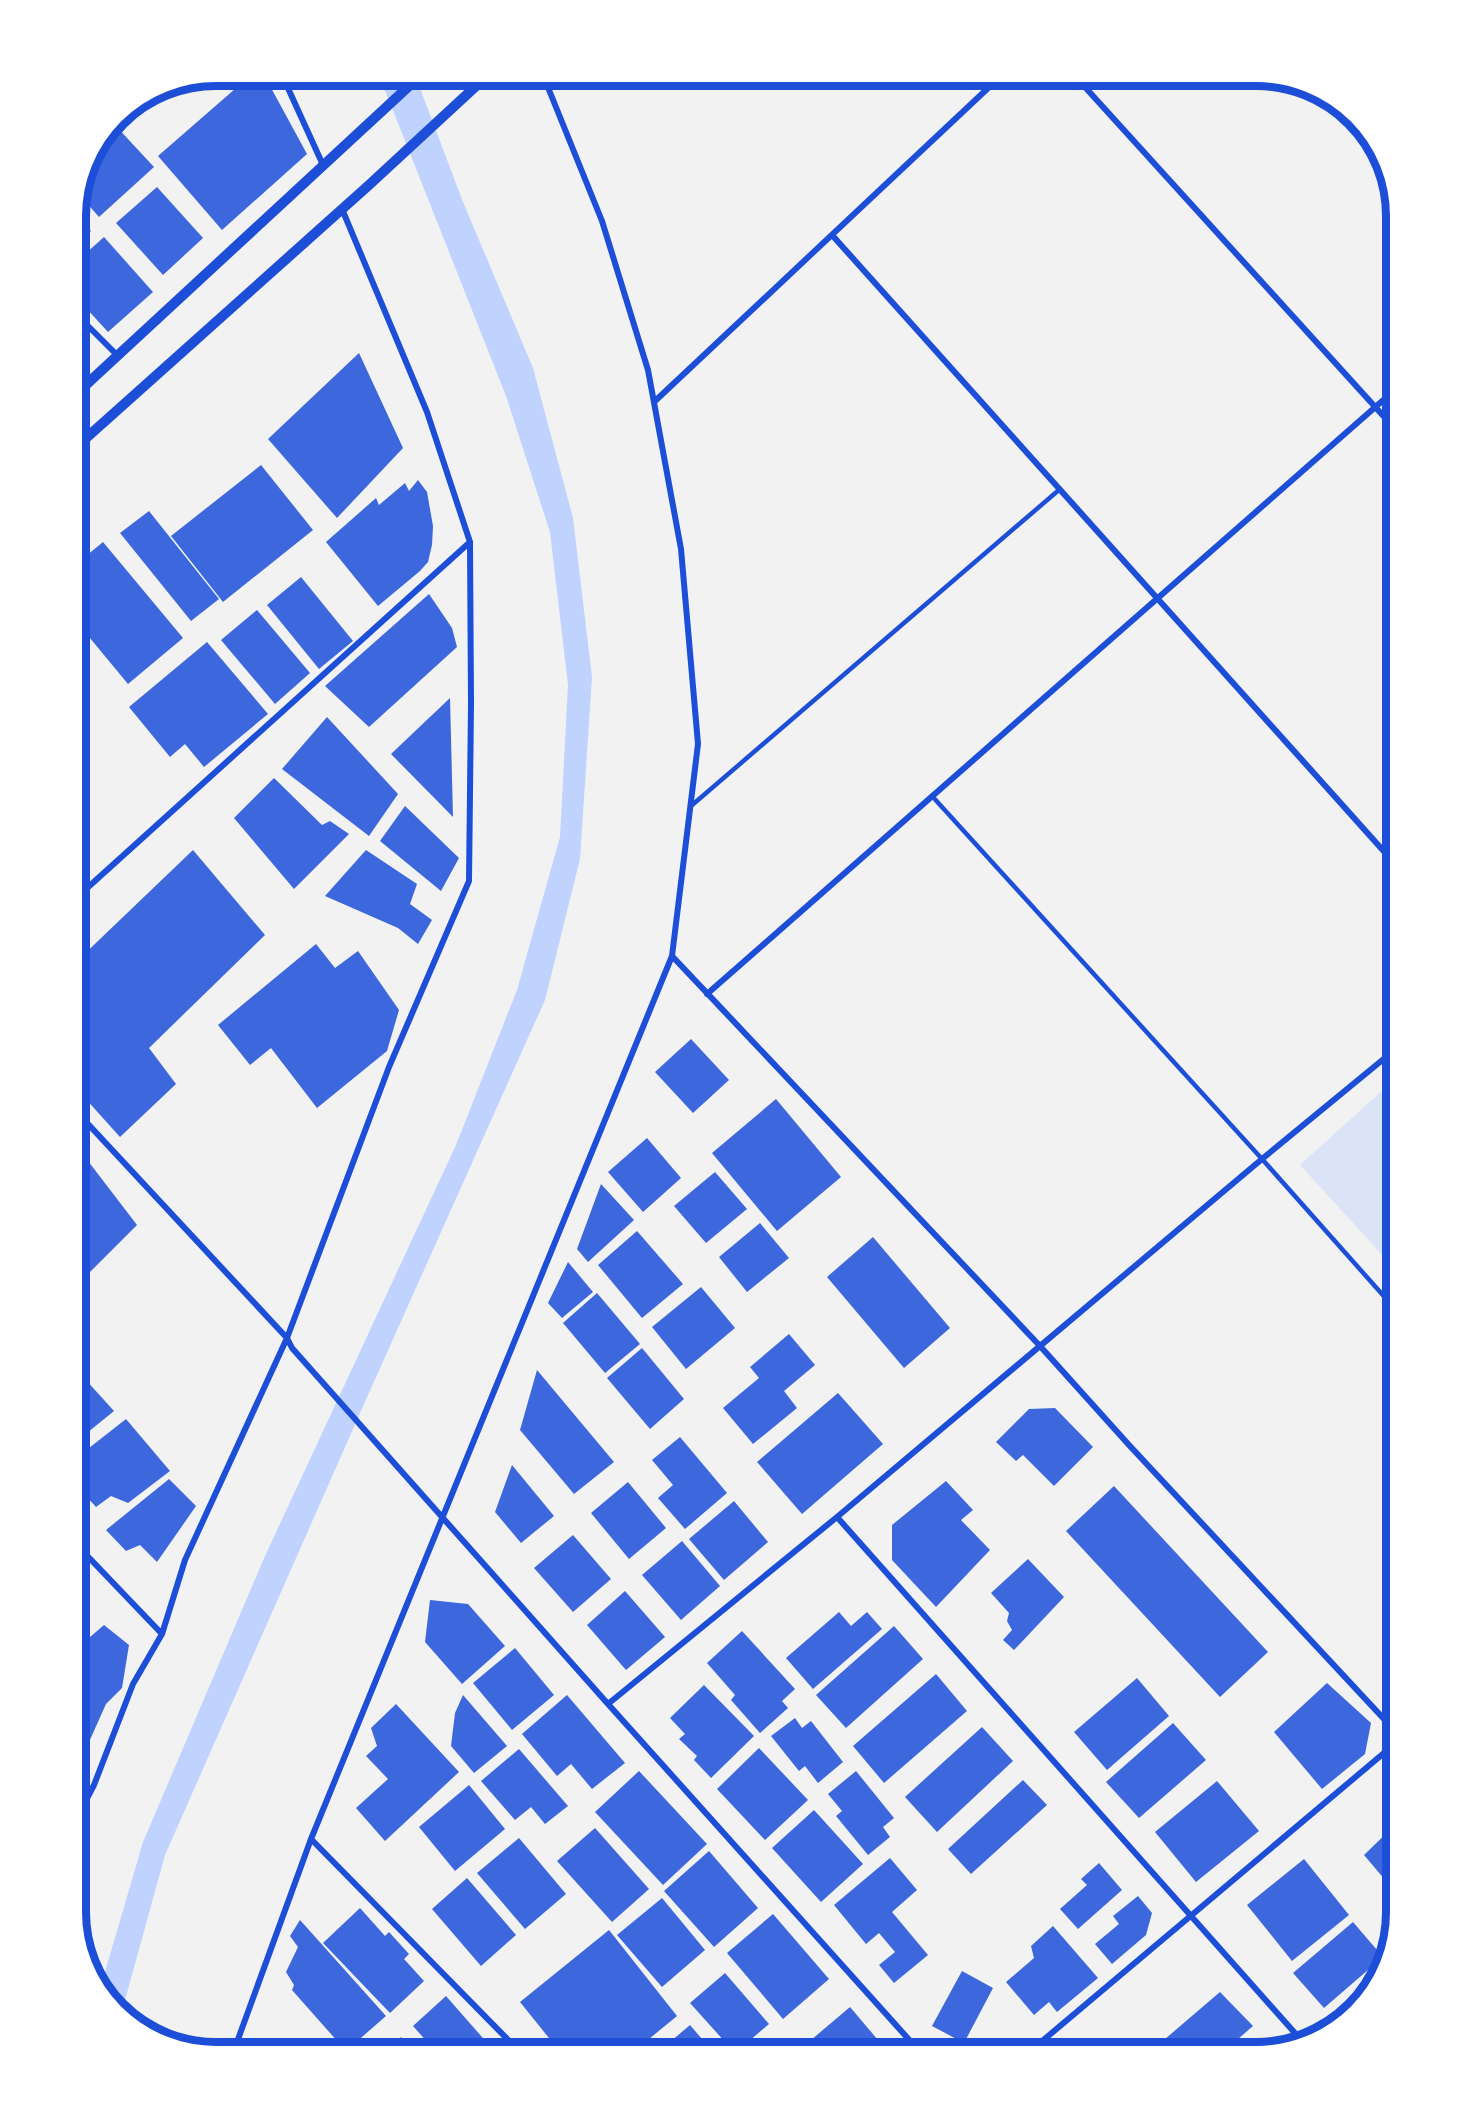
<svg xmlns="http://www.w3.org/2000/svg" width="1472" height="2128" font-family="'Golos Text',sans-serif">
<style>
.green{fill:#dbe4f7}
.water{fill:#bfd3fe}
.building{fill:#3d67dc}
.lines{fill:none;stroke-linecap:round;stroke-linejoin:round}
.service{stroke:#1d4ed8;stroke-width:4.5}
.minor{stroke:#1d4ed8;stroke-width:6}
.tertiary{stroke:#1d4ed8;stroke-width:10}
.rim{fill:none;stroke:#1d4ed8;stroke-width:8}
</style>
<rect width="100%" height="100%" fill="#f2f2f2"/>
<path class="green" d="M1397 1077V1271L1300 1165Z"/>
<path class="water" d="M379 75H415L463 202 533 368 573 518 592 677 580 859 545 1000 368 1395 165 1855 122 2011 100 1989 143 1842 265 1556 456 1145 517 990 560 837 568 685 550 532 506 396Z"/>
<path class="building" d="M251 75H264L307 154 222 230 158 156Z
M114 124 154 167 99 217 79 194 89 154 105 132Z
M157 187 203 238 163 275 116 223Z
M75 214 91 231 75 245Z
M104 237 153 292 108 332 75 296V263Z
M359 353 403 448 337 518 268 439Z
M261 465 313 530 223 602 171 536Z
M418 480 427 492 433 526 432 545 428 562 420 571 378 606 326 542 376 498 379 505 405 483 409 491Z
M149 511 219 599 191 621 120 533Z
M103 542 183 638 128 684 75 620V565Z
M301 577 353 641 319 669 267 605Z
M429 594 452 628 457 647 369 727 325 686Z
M257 610 310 673 275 704 221 640Z
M207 642 268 714 204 767 185 744 170 757 129 707Z
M450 698 453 817 391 754Z
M327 717 398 794 369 836 282 769Z
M274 778 322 825 330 821 349 834 294 889 234 818Z
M405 806 459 858 441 891 380 841Z
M193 850 265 935 149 1048 176 1084 120 1137 75 1087V963Z
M366 850 417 884 410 904 432 920 418 944 398 928 325 896Z
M316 944 335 968 358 951 399 1010 387 1051 317 1108 271 1048 250 1065 218 1025Z
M691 1039 729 1080 693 1113 655 1072Z
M776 1099 841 1177 777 1231 712 1153Z
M647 1138 681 1178 643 1212 608 1172Z
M75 1144 137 1225 75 1287Z
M715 1172 747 1209 706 1243 674 1206Z
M601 1184 634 1220 588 1262 577 1249Z
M760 1223 789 1258 747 1292 719 1257Z
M637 1231 683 1284 642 1318 598 1265Z
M873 1237 950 1328 904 1368 827 1277Z
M568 1262 593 1292 562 1318 548 1303Z
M701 1287 735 1328 686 1369 652 1327Z
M597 1293 640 1344 605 1373 563 1323Z
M789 1334 815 1365 784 1391 797 1408 753 1444 723 1408 759 1378 750 1367Z
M642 1348 684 1399 650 1429 607 1378Z
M75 1368 114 1411 77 1441 75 1439Z
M537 1370 614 1462 574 1494 520 1430Z
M838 1393 883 1444 802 1514 757 1462Z
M1055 1408 1093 1447 1054 1486 1023 1455 1016 1461 996 1442 1029 1409Z
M126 1419 170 1471 128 1503 111 1496 96 1507 75 1484V1459Z
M680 1437 727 1493 685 1529 658 1498 673 1485 652 1460Z
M512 1465 554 1516 521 1543 495 1512Z
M169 1479 196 1506 157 1562 140 1545 126 1551 106 1530Z
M946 1481 973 1510 961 1520 990 1550 936 1607 892 1560V1525Z
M628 1482 666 1528 629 1559 591 1513Z
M1114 1486 1268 1652 1220 1697 1066 1531Z
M734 1501 768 1542 724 1580 689 1539Z
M573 1535 611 1579 573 1612 534 1568Z
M682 1541 720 1586 681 1620 642 1575Z
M1028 1559 1064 1597 1014 1650 1003 1640 1012 1630 1007 1621 1009 1613 991 1593Z
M625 1591 665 1637 626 1670 587 1625Z
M430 1600 468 1604 505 1646 462 1684 425 1642Z
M839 1612 851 1626 867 1612 882 1629 813 1689 786 1658Z
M104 1625 129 1645 122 1688 106 1704 89 1742 75 1724V1650Z
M894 1626 923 1659 846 1728 816 1695Z
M742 1631 795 1689 782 1701 788 1708 760 1733 731 1700 735 1695 707 1663Z
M515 1648 554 1695 512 1730 473 1683Z
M936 1674 967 1711 884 1783 853 1746Z
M1137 1678 1169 1716 1107 1770 1074 1732Z
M1327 1683 1371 1723 1365 1754 1322 1789 1274 1732Z
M704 1685 754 1736 711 1778 694 1760 697 1756 679 1739 685 1734 670 1718Z
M463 1695 507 1746 474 1773 451 1746 455 1713Z
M567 1695 625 1763 592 1789 571 1764 557 1776 522 1734Z
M396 1704 459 1772 385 1841 356 1808 388 1779 366 1756 377 1746 371 1728Z
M795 1718 802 1728 811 1721 843 1762 818 1783 805 1766 799 1771 771 1736Z
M1173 1723 1206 1760 1139 1818 1106 1782Z
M982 1727 1013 1761 937 1832 905 1797Z
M759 1748 808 1800 765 1840 717 1789Z
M519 1749 568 1806 545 1824 531 1807 515 1820 481 1781Z
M639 1771 707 1844 663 1885 595 1812Z
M856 1771 894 1818 883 1827 890 1837 868 1855 836 1816 842 1811 828 1794Z
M1023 1780 1047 1805 971 1874 948 1849Z
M1217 1781 1259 1831 1196 1882 1155 1832Z
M469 1785 505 1829 455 1871 419 1827Z
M814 1810 863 1864 821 1902 772 1848Z
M1397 1823V1894L1364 1855Z
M595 1828 649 1889 612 1922 557 1861Z
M519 1838 566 1894 525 1929 477 1873Z
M709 1851 758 1908 714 1947 664 1891Z
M890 1858 917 1890 892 1912 928 1955 894 1983 879 1965 895 1952 879 1933 866 1944 834 1905Z
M1304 1859 1349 1915 1292 1961 1247 1905Z
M1099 1863 1122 1890 1078 1929 1060 1909 1087 1885 1081 1879Z
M467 1878 516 1935 481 1966 432 1909Z
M1138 1896 1152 1913 1146 1935 1112 1964 1095 1944 1119 1924 1113 1916Z
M662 1898 705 1950 662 1987 617 1935Z
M360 1908 385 1936 389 1932 409 1954 404 1959 424 1981 390 2013 323 1943Z
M773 1914 829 1979 783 2019 727 1953Z
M300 1920 386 2016 346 2051 292 1990 294 1985 286 1972 298 1947 290 1936Z
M1353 1922 1383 1957 1324 2008 1293 1973Z
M1053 1926 1098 1978 1057 2012 1049 2002 1034 2015 1006 1982 1034 1958 1031 1946Z
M609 1930 677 2016 632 2053H561L520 2002Z
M962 1971 993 1988 964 2043 932 2026Z
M725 1973 769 2024 735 2053 690 2003Z
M1220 1992 1253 2026 1222 2053H1152L1151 2051Z
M446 1996 496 2053H437L413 2026Z
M850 2007 889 2053H799L798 2051Z
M690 2025 714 2053H657Z
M401 2037 416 2053H385Z"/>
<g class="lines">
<path class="service" d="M932 796 1262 1159 1397 1311
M691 806 1060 489"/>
<path class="minor" d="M282 75 323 165
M1074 75 1397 431
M832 235 1397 866
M75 313 118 356
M654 402 1002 75
M75 899 470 542
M672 956 1040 1346 1129 1445 1397 1733
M707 994 1397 388
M75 1110 287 1338 292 1348 608 1704 921 2053
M837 1517 1302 2041
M75 1543 162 1634
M608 1704 837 1517 1262 1159 1397 1048
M75 1821 94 1785 133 1684 162 1634 185 1560 287 1338 389 1067 469 881 471 704 470 542 427 412 342 209
M311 1839 521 2053
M233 2053 311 1839 672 956 698 744 681 549 648 370 602 221 543 75
M1028 2053 1397 1742"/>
<path class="tertiary" d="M75 395 421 75
M75 448 369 185 488 75"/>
</g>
<path d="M0 0H1472V2128H0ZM216 86H1256A130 130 0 0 1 1386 216V1912A130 130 0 0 1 1256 2042H216A130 130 0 0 1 86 1912V216A130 130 0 0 1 216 86Z" fill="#fff" fill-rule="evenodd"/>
<path class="rim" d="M216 86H1256A130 130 0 0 1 1386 216V1912A130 130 0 0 1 1256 2042H216A130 130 0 0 1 86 1912V216A130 130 0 0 1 216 86Z"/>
</svg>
